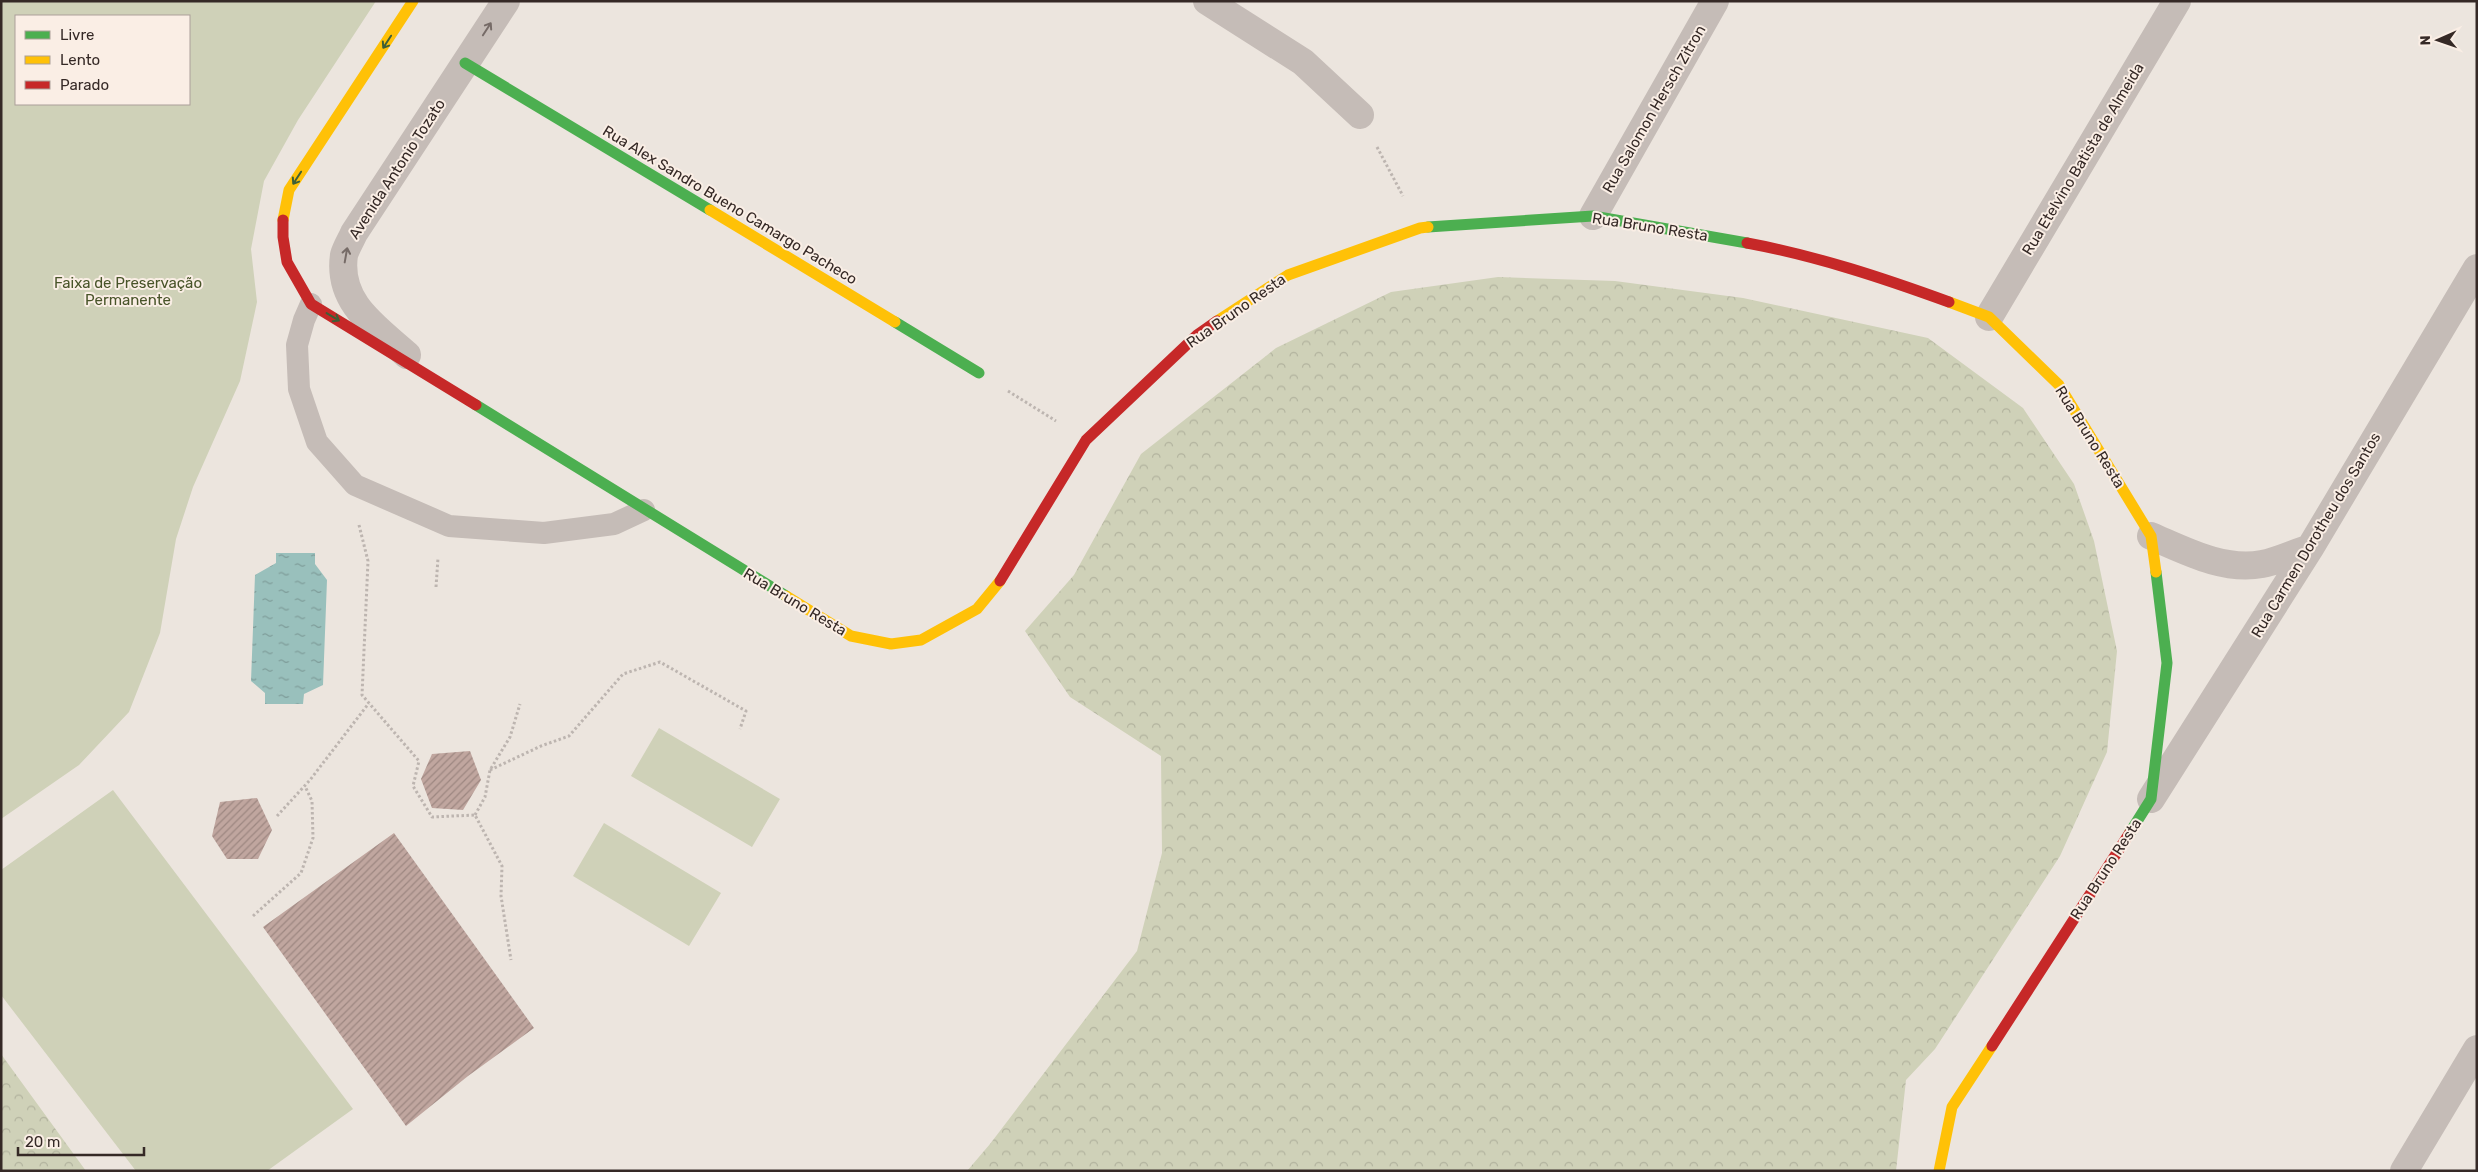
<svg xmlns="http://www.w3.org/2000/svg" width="2478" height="1172" font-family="Rubik,sans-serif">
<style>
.forest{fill:url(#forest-crowns)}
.park{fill:#cfd1b8;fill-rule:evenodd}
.water{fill:url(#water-ripples)}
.building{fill:url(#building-hatch)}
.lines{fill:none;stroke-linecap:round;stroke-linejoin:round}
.path{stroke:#bdb5b0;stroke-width:3;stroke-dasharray:2.5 2.5;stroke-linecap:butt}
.lane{stroke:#c5bcb7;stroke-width:22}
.street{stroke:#c5bcb7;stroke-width:28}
.fast{stroke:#4caf50;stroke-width:11}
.slow{stroke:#ffc107;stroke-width:11}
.jam{stroke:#c62828;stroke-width:11}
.oneway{stroke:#766b67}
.oneway2{stroke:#3e5f37}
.labels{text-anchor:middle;stroke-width:4;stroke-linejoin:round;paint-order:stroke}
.street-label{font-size:15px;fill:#352926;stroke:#faeee5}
.park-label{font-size:15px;fill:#485429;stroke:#faeee5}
</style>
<defs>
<pattern id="forest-crowns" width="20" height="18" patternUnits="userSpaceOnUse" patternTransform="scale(1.25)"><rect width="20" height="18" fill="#cfd1b8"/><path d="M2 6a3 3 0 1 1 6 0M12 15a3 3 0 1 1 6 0" fill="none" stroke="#b2b39e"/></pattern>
<pattern id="water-ripples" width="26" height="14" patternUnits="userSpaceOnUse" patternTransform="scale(1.25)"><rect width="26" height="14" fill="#99c0bc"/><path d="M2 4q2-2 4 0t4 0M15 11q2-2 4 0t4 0" fill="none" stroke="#7e9c99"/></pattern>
<pattern id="building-hatch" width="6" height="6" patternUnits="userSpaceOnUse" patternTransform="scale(1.25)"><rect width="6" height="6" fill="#c0a69f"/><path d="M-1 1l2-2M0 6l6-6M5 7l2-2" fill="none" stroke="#9d8781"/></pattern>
</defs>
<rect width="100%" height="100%" fill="#ece5de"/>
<path class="forest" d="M1498 277 1615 281 1743 298 1928 338 2023 408 2074 484 2094 541 2117 651 2107 752 2060 856 1935 1049 1906 1080 1896 1171H967L990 1144 1137 951 1162 853 1161 756 1070 697 1025 631 1074 575 1141 454 1276 348 1391 292Z
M1 1054 86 1171H1Z"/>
<path class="park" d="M1 1H376L298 120 264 181 251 249 257 302 240 381 193 487 176 539 160 633 129 712 79 765 1 819ZM16 16H189V104H16Z
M659 728 780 799 752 847 631 776Z
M113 790 353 1109 267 1171H136L1 995V870Z
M604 823 721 893 689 946 573 876Z"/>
<path class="water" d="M276 553H315V564L327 580 323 685 304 694 303 704H265V693L251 681 255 575 276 563Z"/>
<path class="building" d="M470 751 481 780 463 810 432 808 421 779 432 754Z
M257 798 272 830 258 859H227L212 836 220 802Z
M394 833 534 1028 468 1076 406 1126 263 927Z"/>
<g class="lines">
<path class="path" d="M1377 147 1403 196
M1008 391 1056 421
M359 525 368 561 362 695 419 761 413 786 432 817 475 815 502 866 501 896 511 960
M436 587 438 558
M490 770 541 746 569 736 623 674 660 662 746 711 740 729
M475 815 485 797 490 770 510 737 520 704
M277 816 310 780 369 703
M253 916 301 873 313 838 312 801 305 786"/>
<path class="lane" d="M311 304 304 320 297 345 299 389 317 442 355 485 449 526 544 533 614 524 644 510"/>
<path class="street" d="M1207 1 1303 62 1360 115
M1593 216 1715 1
M1989 317 2177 1
M407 355C376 327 337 303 344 255 346 248 351 240 354 233L506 1
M2151 536C2186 551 2223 571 2262 564 2278 561 2294 553 2310 548
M2151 799 2310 548 2477 268
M2404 1171 2477 1049"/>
<path class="fast" d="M465 63 710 210
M1428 227 1593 216 1747 243
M895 322 979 373
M476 405 786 596
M2129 834 2151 799 2167 663 2156 572"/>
<path class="slow" d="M710 210 895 322
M283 220 289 190 413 1
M1949 302 1989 317 2059 385 2151 536 2156 572
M1217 321 1288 275 1420 228 1428 227
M786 596 851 636 891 644 921 640 977 609 1000 581
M1939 1171 1952 1107 1992 1046"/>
<path class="jam" d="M283 220V237L287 262 311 304 476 405
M1747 243C1817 256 1883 278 1949 302
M1000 581 1086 440 1197 335 1217 321
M1992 1046 2129 834"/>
</g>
<defs><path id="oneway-shaft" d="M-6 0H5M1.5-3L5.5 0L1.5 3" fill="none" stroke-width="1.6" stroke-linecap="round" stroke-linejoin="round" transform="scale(1.25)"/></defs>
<g class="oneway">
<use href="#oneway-shaft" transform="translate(487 29) rotate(-57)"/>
<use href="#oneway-shaft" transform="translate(346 255) rotate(-80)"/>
</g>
<g class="oneway2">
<use href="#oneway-shaft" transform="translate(387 42) rotate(123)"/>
<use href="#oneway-shaft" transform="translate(297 178) rotate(123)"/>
<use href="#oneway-shaft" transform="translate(333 317) rotate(31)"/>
</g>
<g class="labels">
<g class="street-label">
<text transform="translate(1654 109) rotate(-60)" y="5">Rua Salomon Hersch Zitron</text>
<text transform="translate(2083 159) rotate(-59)" y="5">Rua Etelvino Batista de Almeida</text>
<text transform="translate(397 169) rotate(-57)" y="5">Avenida Antonio Tozato</text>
<text transform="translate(730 205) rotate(31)" y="5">Rua Alex Sandro Bueno Camargo Pacheco</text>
<text transform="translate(1650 227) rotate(9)" y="5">Rua Bruno Resta</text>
<text transform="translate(1236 311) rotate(-35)" y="5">Rua Bruno Resta</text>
<text transform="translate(2090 437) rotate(58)" y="5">Rua Bruno Resta</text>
<text transform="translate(2316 535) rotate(-59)" y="5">Rua Carmen Dorotheu dos Santos</text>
<text transform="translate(795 602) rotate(31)" y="5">Rua Bruno Resta</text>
<text transform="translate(2106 869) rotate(-57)" y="5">Rua Bruno Resta</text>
</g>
<g class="park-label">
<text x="128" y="288">Faixa de Preservação<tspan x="128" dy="17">Permanente</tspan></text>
</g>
</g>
<rect width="2478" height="1172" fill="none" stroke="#352926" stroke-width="5"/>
<rect x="15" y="15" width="175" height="90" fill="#faeee5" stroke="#ab9f99"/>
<rect x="25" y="31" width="25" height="8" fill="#4caf50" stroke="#ab9f99"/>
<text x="60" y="40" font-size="15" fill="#352926">Livre</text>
<rect x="25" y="56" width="25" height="8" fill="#ffc107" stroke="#ab9f99"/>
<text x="60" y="65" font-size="15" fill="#352926">Lento</text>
<rect x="25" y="81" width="25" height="8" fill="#c62828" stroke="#ab9f99"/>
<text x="60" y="90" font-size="15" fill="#352926">Parado</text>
<g transform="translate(2438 40) rotate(268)" stroke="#faeee5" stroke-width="4" paint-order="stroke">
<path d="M0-4L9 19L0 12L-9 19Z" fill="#352926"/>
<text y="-8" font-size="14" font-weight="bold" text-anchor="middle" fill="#352926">N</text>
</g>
<path d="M18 1147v8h126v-8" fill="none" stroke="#352926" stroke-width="2.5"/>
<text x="25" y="1147" font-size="15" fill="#352926" stroke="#faeee5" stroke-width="4" paint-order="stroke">20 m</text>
</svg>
